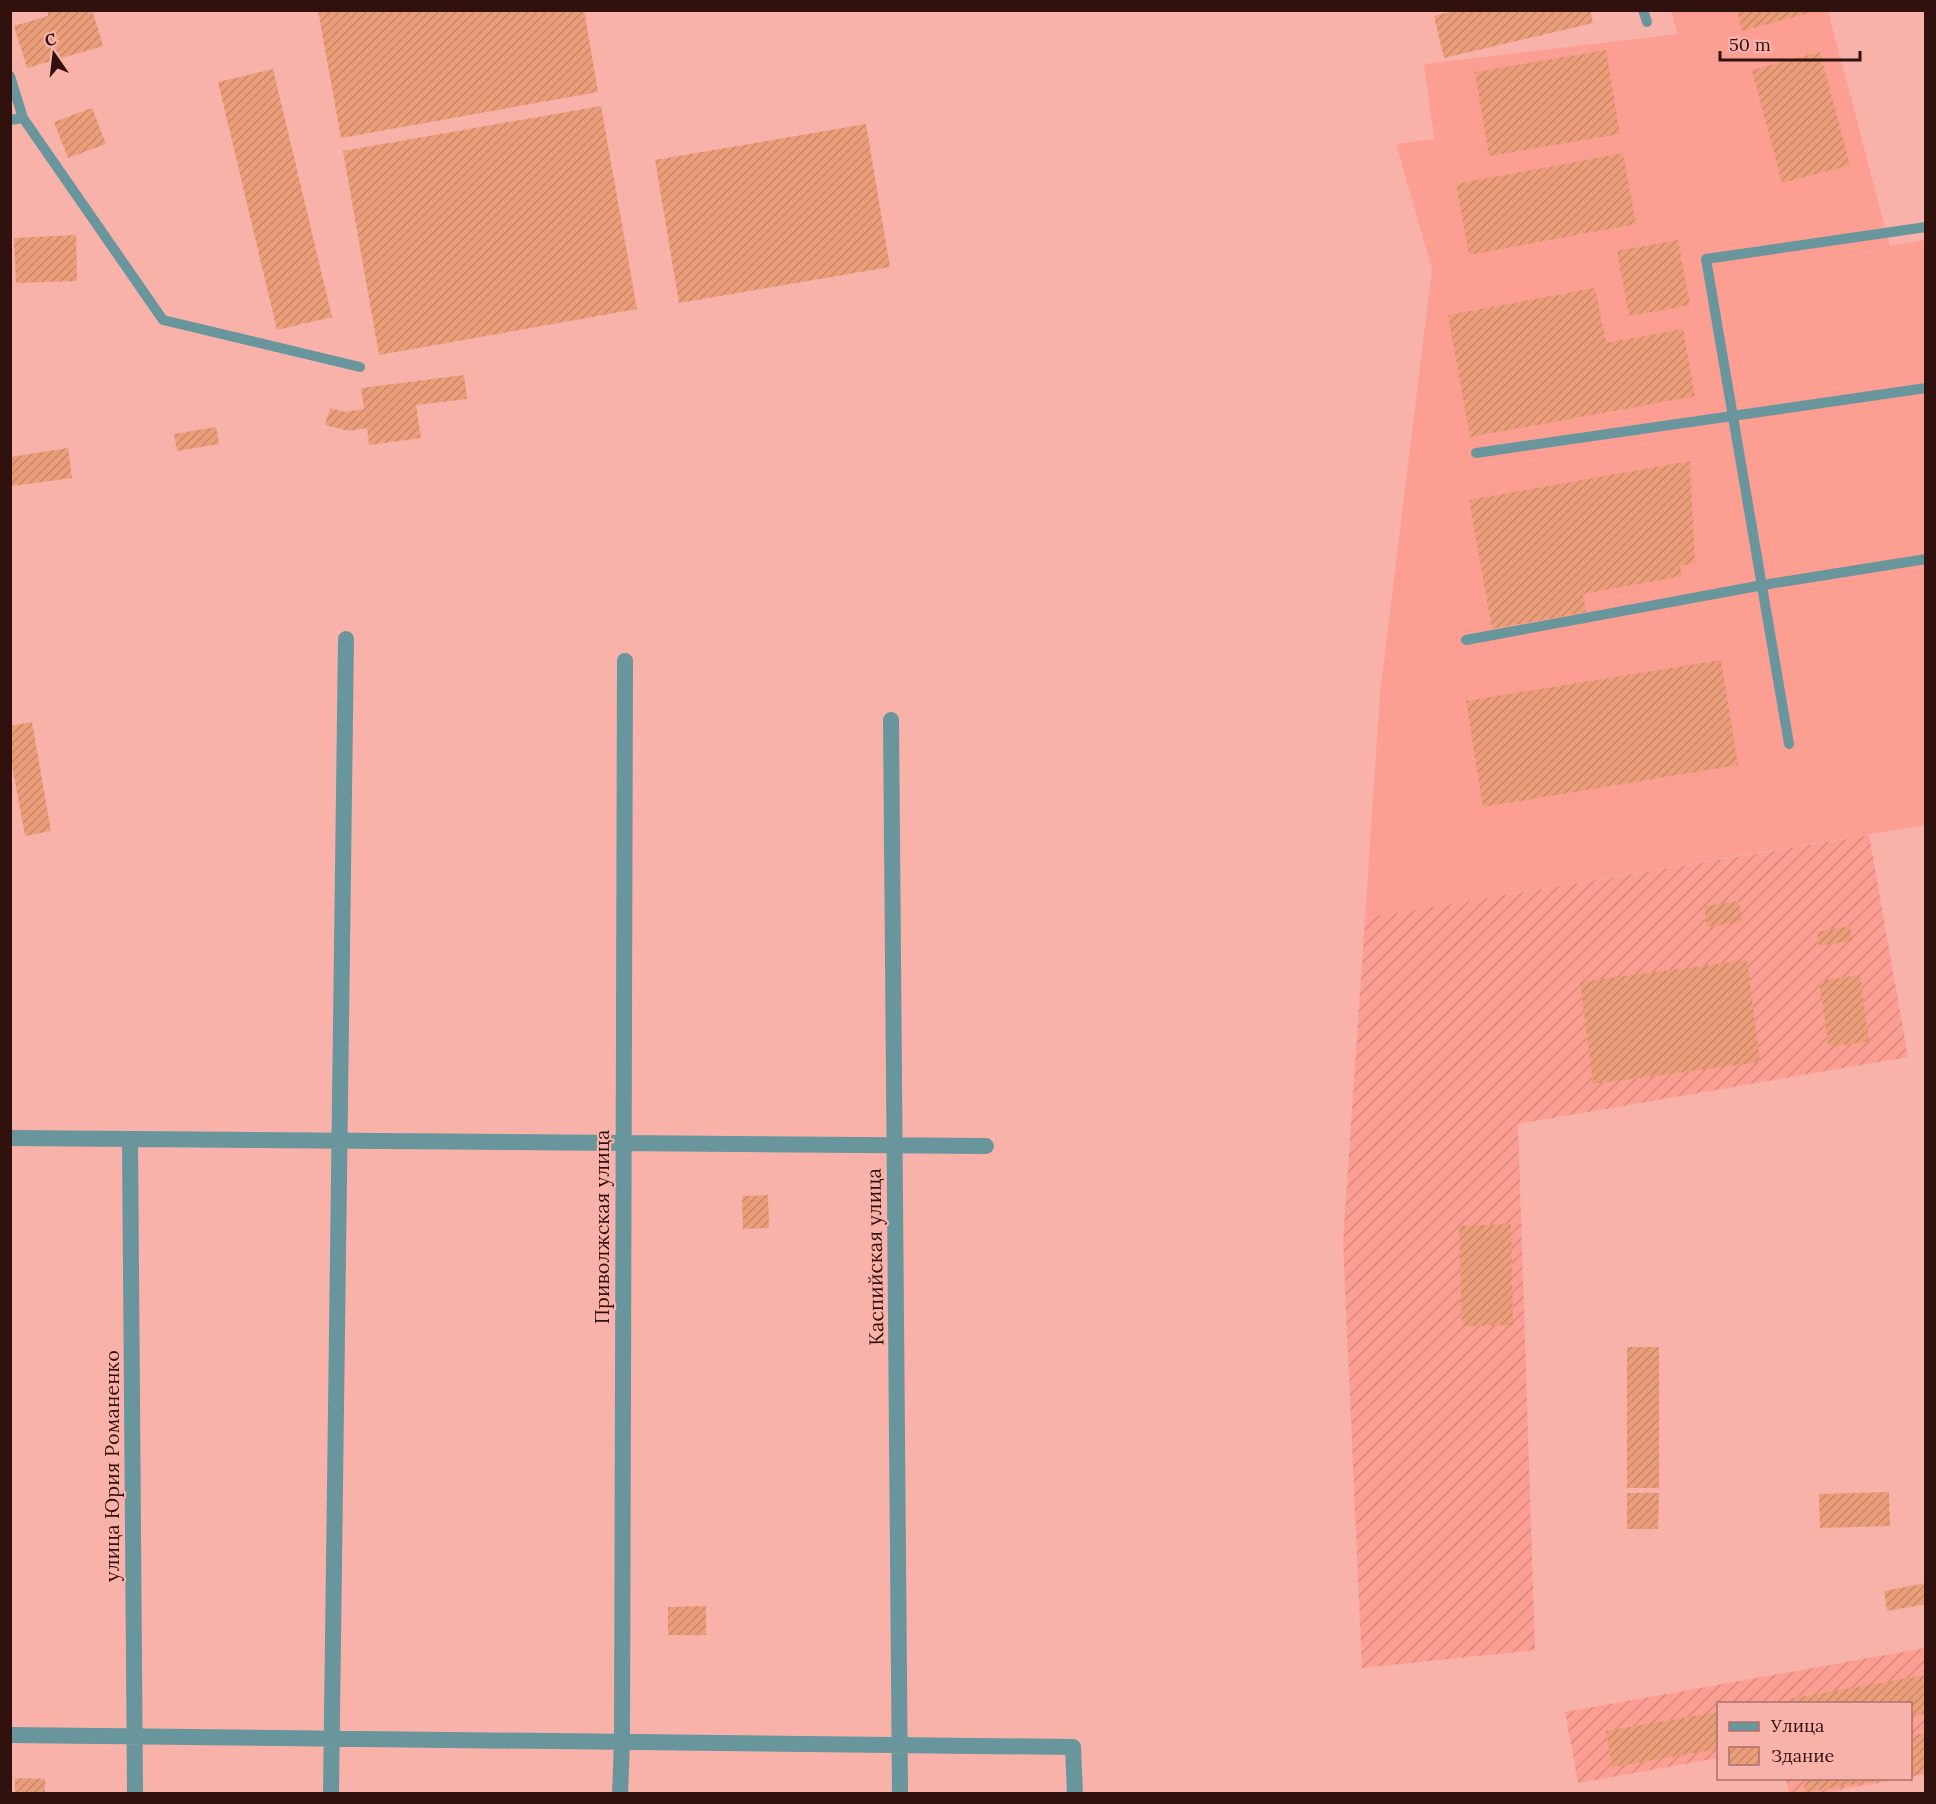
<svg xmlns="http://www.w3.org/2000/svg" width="1936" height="1804" font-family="Lora,serif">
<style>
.built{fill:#fd9e93}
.industrial{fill:url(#industrial-furrows)}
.building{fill:url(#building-hatch)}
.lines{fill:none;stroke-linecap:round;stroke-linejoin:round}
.service{stroke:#68969c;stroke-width:10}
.minor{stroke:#68969c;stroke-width:16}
.labels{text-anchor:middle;stroke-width:4.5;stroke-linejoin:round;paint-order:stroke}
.street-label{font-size:20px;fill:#31110e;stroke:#f9b2a9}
</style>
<defs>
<pattern id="industrial-furrows" width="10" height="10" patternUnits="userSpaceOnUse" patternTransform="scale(1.5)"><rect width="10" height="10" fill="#fd9e93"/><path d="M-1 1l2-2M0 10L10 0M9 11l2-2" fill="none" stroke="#d9877e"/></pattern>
<pattern id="building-hatch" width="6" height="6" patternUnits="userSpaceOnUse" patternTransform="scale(1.5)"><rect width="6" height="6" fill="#eb9e79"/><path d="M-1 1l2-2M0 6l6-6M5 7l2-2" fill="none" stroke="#ca8767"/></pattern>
</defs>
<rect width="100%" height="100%" fill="#f9b2a9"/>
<path class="built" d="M1671 11H1828L1890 246 1925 240V825L1365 918 1380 693 1432 269 1396 144 1434 139 1424 64 1678 34Z"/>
<path class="industrial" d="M1869 835 1908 1057 1518 1124 1535 1650 1362 1668 1343 1242 1365 918Z
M1925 1648V1774L1911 1777 1910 1704H1718V1758L1578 1783 1565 1712Z
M1786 1779H1901L1816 1794 1789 1793Z"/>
<path class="building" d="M47 10H92L103 46 27 68 14 26 48 16Z
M318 10H584L598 92 341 138Z
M1457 10H1475V12L1483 10H1590L1593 23 1444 58 1434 16Z
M1737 10H1816V11L1742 31Z
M1606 50 1620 134 1489 156 1475 72Z
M1820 52 1850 165 1782 183 1752 70Z
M273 69 332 317 277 330 218 82Z
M601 106 637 309 379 355 343 151Z
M92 108 106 144 68 158 54 122Z
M866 124 890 267 679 303 655 160Z
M1623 153 1636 224 1469 255 1456 184Z
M76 235 77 281 16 283 14 238Z
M1678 240 1690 305 1629 316 1617 251Z
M1595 288 1606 343 1683 329 1695 396 1470 437 1448 315Z
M464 375 467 399 416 405 421 438 369 445 367 428 349 431 325 425 330 408 345 412 364 409 361 388Z
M216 427 219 444 177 451 174 434Z
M68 448 72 478 12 486 10 457Z
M1690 461 1695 563 1680 566 1682 576 1583 594 1586 612 1492 629 1469 500Z
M1721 660 1738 765 1483 807 1466 701Z
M32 722 51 831 25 836 10 754V726Z
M1739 901 1742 922 1707 927 1704 906Z
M1850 926 1852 941 1819 946 1817 932Z
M1747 960 1760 1062 1593 1084 1580 982Z
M1860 975 1869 1041 1829 1047 1819 981Z
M768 1195 769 1228 743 1229 742 1196Z
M1511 1224 1513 1325 1462 1326 1459 1226Z
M1627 1347H1659V1488H1627Z
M1889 1492 1890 1526 1820 1528 1819 1494Z
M1627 1493H1659L1658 1529H1627Z
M1926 1583V1604L1887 1611 1884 1591Z
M706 1606V1635H668V1607Z
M1926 1675V1714L1910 1716V1704H1790L1789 1699Z
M1718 1712V1749L1612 1767 1606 1731Z
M1926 1733V1773L1910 1775V1736Z
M15 1778 45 1779V1794H15Z
M1803 1778H1881L1882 1780 1805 1792Z"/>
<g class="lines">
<path class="service" d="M1643 10 1647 22
M10 76 23 118 163 320 360 367
M10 120 23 118
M1476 453 1926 388
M1466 640 1763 585 1926 559
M1789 744 1706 259 1926 227"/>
<path class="minor" d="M891 720 900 1794
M10 1138 986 1146
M130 1139 135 1794
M10 1735 1073 1747 1075 1794
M331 1794 346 639
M620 1794 622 1742 625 661"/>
</g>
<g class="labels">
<g class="street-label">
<text transform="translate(602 1227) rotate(-90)" y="7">Приволжская улица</text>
<text transform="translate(875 1257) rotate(-91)" y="7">Каспийская улица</text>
<text transform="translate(112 1466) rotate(-90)" y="7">улица Юрия Романенко</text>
</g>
</g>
<rect width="1936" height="1804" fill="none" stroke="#31110e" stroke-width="24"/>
<rect x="1717" y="1702" width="195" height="78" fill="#f9b2a9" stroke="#a9726b" stroke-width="1.5"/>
<rect x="1729" y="1722" width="30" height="9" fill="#68969c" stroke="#a9726b" stroke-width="1.5"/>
<text x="1771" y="1732" font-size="18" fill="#31110e">Улица</text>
<rect x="1729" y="1747" width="30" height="18" fill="url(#building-hatch)" stroke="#a9726b" stroke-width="1.5"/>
<text x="1771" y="1762" font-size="18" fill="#31110e">Здание</text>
<g transform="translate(54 54) rotate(346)" stroke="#f9b2a9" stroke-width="4.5" paint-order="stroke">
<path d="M0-4.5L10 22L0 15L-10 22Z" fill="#31110e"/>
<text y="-9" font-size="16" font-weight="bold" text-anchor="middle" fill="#31110e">С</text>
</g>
<path d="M1720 51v9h140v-9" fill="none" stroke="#31110e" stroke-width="3"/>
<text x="1729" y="51" font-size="18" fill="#31110e" stroke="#f9b2a9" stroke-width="4.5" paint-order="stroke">50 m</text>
</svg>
